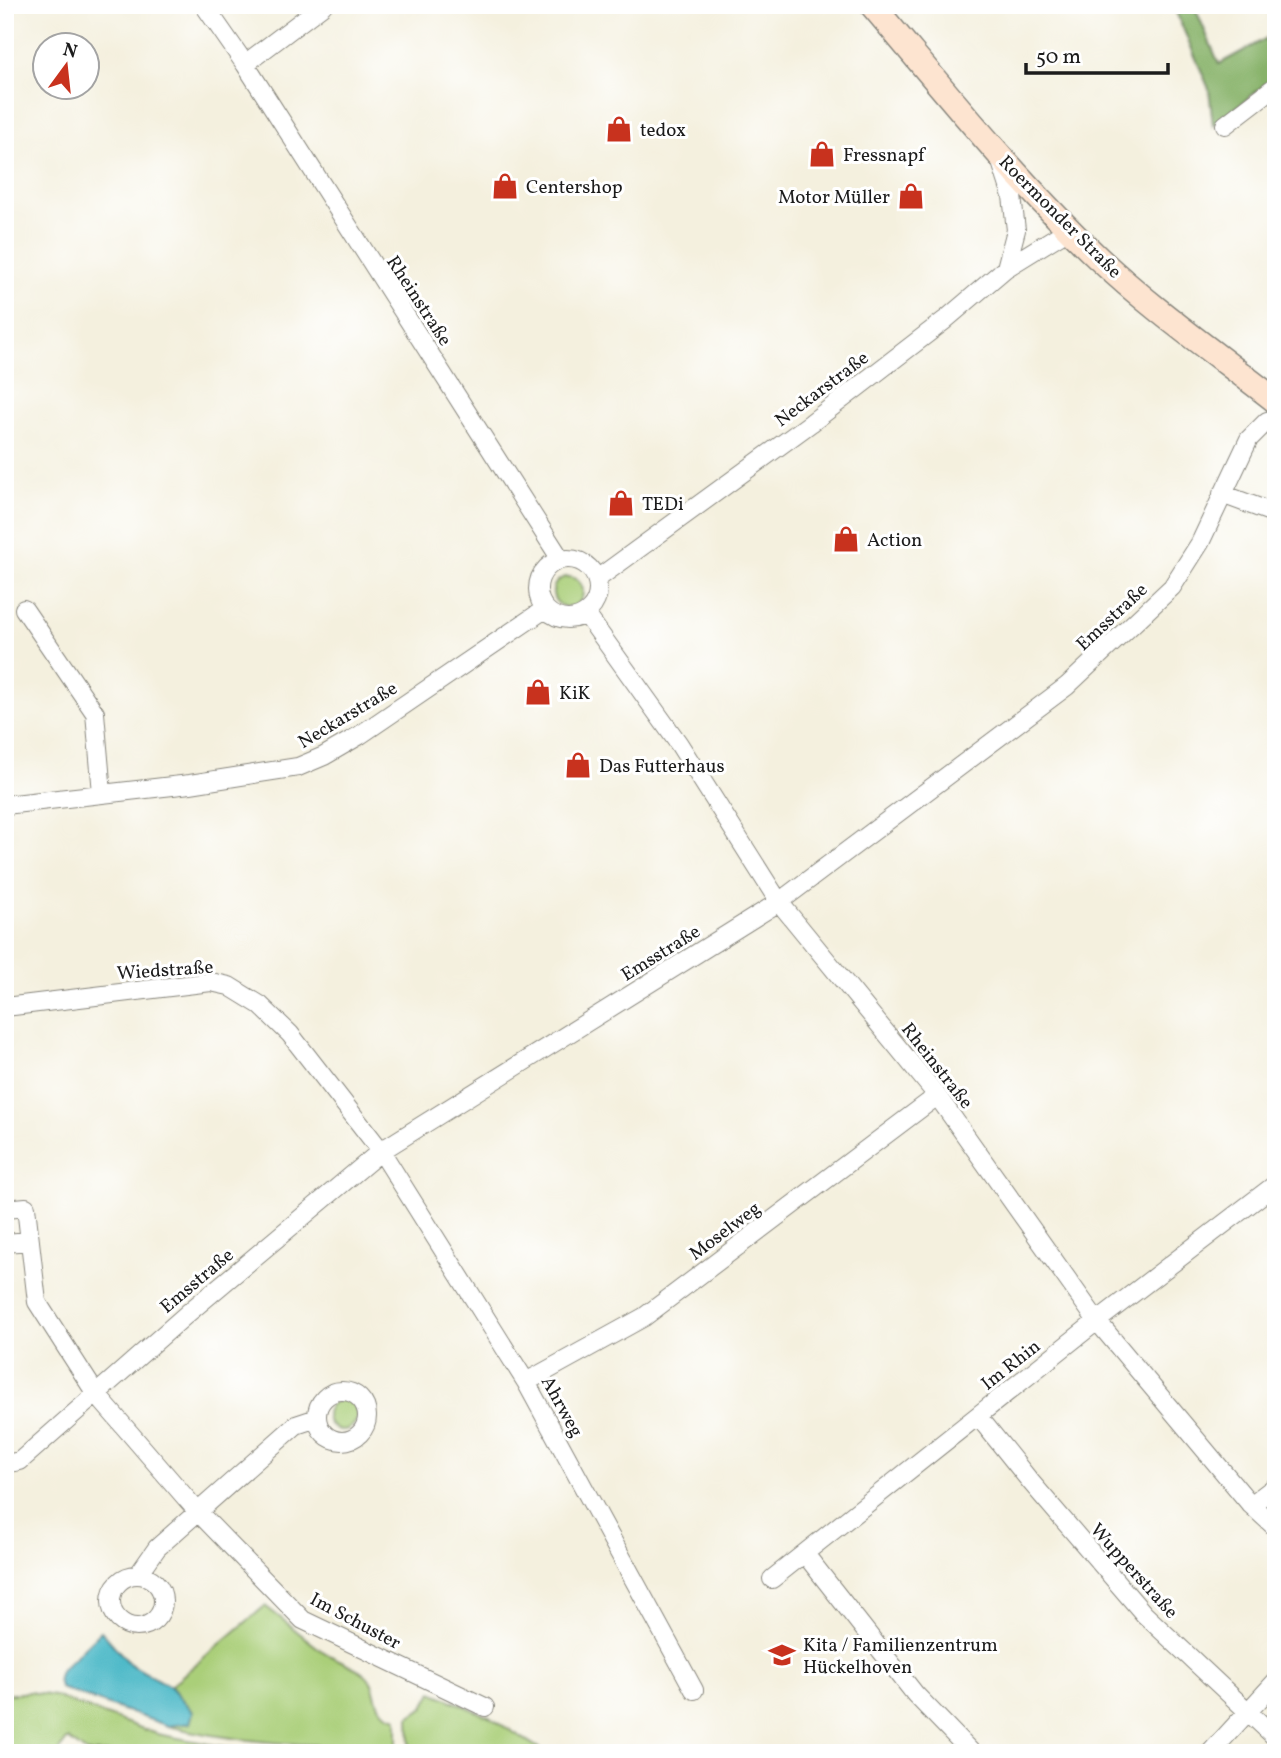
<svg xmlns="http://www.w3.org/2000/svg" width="1281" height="1758" font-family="Vollkorn,serif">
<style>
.green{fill:#aacf79;stroke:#63764a;stroke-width:2}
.forest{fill:#87b269;stroke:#526742;stroke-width:2}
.water{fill:#4db9c8;stroke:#346a72;stroke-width:2}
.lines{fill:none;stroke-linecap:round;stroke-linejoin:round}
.minor-casing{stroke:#88867d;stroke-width:20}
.secondary-casing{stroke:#88867d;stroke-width:27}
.minor{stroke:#fff;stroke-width:18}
.secondary{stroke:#fde4d0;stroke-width:24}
.labels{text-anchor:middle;stroke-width:6;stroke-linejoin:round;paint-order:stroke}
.poi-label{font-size:19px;fill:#1c1c1c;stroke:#fff;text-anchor:start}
.street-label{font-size:19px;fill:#1c1c1c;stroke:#fff}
</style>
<rect width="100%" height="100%" fill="#fff"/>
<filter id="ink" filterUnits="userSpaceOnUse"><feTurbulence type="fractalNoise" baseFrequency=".0143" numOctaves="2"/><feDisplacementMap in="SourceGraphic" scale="14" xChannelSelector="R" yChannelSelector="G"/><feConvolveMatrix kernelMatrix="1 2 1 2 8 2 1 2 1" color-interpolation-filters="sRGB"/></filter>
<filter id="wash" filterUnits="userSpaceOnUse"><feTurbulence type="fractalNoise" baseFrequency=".00686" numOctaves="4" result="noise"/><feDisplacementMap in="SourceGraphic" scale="28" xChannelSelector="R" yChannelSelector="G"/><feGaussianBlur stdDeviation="1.57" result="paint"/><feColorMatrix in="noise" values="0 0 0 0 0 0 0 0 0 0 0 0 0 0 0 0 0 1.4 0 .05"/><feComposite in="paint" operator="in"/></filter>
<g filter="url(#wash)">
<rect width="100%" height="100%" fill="#f4f0de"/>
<path class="green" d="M553 592a15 15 0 1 1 30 0a15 15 0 1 1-30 0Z
M327 1415a15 15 0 1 1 30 0a15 15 0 1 1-30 0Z
M265 1606C284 1620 302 1636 321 1650 334 1659 351 1664 364 1673 382 1688 367 1709 397 1718V1748C320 1745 243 1745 168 1726L190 1723 193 1712 170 1686Z
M29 1692 54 1696 157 1734 246 1751V1753H87L68 1739 57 1753H5V1695Z
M432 1692 489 1717 543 1751 410 1747 409 1717 424 1707Z"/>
<path class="forest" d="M1173 5H1194L1219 64 1276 33V76L1213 126 1209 89Z"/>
<path class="water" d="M101 1631 130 1664 170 1686 193 1712 190 1723 168 1726 60 1688 58 1677 60 1671Z"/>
</g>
<g filter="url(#ink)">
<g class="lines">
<g class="minor-casing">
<path id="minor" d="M204 5 245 64 560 558
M245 64 323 5
M1225 125 1276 86
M1000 159 1012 196 1016 230 1006 268
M1222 494 1276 514
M538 589a30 30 0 1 1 60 0a30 30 0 1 1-60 0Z
M597 579 811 423 945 320 1006 268 1069 229
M24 609 95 713 102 793
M586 614 679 744 779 902 936 1094 1097 1321 1251 1505 1276 1528
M5 805 190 784 298 767 324 756 360 735 545 609
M5 1007 211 982 229 986 260 1005 290 1034 381 1151 526 1382 694 1690
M5 1209 26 1207 37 1302 96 1394 198 1512 303 1620 485 1707
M5 1243 30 1241
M526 1382 644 1317 929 1102 936 1094
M317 1416a25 25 0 1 1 50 0a25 25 0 1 1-50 0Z
M978 1416 1030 1481 1144 1614 1276 1738
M5 1464 20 1461 188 1313 381 1151 779 902 1067 686 1172 587 1200 543 1249 439 1267 421 1276 419
M1251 1505 1276 1486
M805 1554 915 1694 972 1753
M111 1601a26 26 0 1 1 52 0a26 26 0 1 1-52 0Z
M138 1575 157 1548 296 1425 317 1418
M772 1579 1097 1321 1276 1184
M1210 1753 1276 1681"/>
</g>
<g class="secondary-casing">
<path id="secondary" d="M872 5C945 91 1016 180 1098 258 1153 310 1216 354 1276 401"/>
</g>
<use href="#minor" class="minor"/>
<use href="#secondary" class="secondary"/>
</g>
</g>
<defs>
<g id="shop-bare" transform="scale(2.1)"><path d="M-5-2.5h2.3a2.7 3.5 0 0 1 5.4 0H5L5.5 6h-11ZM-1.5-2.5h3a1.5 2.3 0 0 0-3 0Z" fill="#c8321e" stroke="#fff" stroke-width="2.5" paint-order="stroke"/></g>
<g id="school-bare" transform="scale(2.1)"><path d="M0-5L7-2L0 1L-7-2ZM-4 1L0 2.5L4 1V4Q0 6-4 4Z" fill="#c8321e" stroke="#fff" stroke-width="2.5" paint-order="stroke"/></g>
</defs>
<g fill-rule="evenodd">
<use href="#shop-bare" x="619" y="129"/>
<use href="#shop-bare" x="822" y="154"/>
<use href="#shop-bare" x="505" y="186"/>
<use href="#shop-bare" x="911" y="196"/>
<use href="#shop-bare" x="621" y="503"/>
<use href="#shop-bare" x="846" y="539"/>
<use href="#shop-bare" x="538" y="692"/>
<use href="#shop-bare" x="578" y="765"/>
<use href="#school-bare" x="782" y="1655"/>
</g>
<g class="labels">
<g class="poi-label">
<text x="640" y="136">tedox</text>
<text x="843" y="161">Fressnapf</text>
<text x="526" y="193">Centershop</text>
<text x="890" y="203" text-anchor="end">Motor Müller</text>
<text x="642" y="510">TEDi</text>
<text x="867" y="546">Action</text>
<text x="559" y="699">KiK</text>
<text x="599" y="772">Das Futterhaus</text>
<text x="803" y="1651">Kita / Familienzentrum<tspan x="803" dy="22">Hückelhoven</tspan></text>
</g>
<g class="street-label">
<text transform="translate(1061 216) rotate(45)" y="7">Roermonder Straße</text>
<text transform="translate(420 300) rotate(57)" y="7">Rheinstraße</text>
<text transform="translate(821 388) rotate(-37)" y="7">Neckarstraße</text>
<text transform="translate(1111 616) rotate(-43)" y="7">Emsstraße</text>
<text transform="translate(347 714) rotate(-31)" y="7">Neckarstraße</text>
<text transform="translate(660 952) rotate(-32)" y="7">Emsstraße</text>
<text transform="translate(165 969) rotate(-4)" y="7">Wiedstraße</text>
<text transform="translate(938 1065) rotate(52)" y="7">Rheinstraße</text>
<text transform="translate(724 1230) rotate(-37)" y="7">Moselweg</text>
<text transform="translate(196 1280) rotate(-40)" y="7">Emsstraße</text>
<text transform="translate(1010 1364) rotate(-38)" y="7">Im Rhin</text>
<text transform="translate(563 1406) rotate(61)" y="7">Ahrweg</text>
<text transform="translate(1135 1570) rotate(48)" y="7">Wupperstraße</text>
<text transform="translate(356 1620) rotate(28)" y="7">Im Schuster</text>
</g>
</g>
<rect width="1281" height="1758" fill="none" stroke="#fff" stroke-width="28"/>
<g transform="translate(66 66) rotate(15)"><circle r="33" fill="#ffffff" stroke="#a4a4a4" stroke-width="2"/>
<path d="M0-5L12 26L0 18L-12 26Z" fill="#c8321e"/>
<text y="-10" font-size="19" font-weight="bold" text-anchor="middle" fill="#1c1c1c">N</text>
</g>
<path d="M1026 63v10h142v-10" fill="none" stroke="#1c1c1c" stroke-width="3.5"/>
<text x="1036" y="63" font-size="21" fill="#1c1c1c" stroke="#ffffff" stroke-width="5" paint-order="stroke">50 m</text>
</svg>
